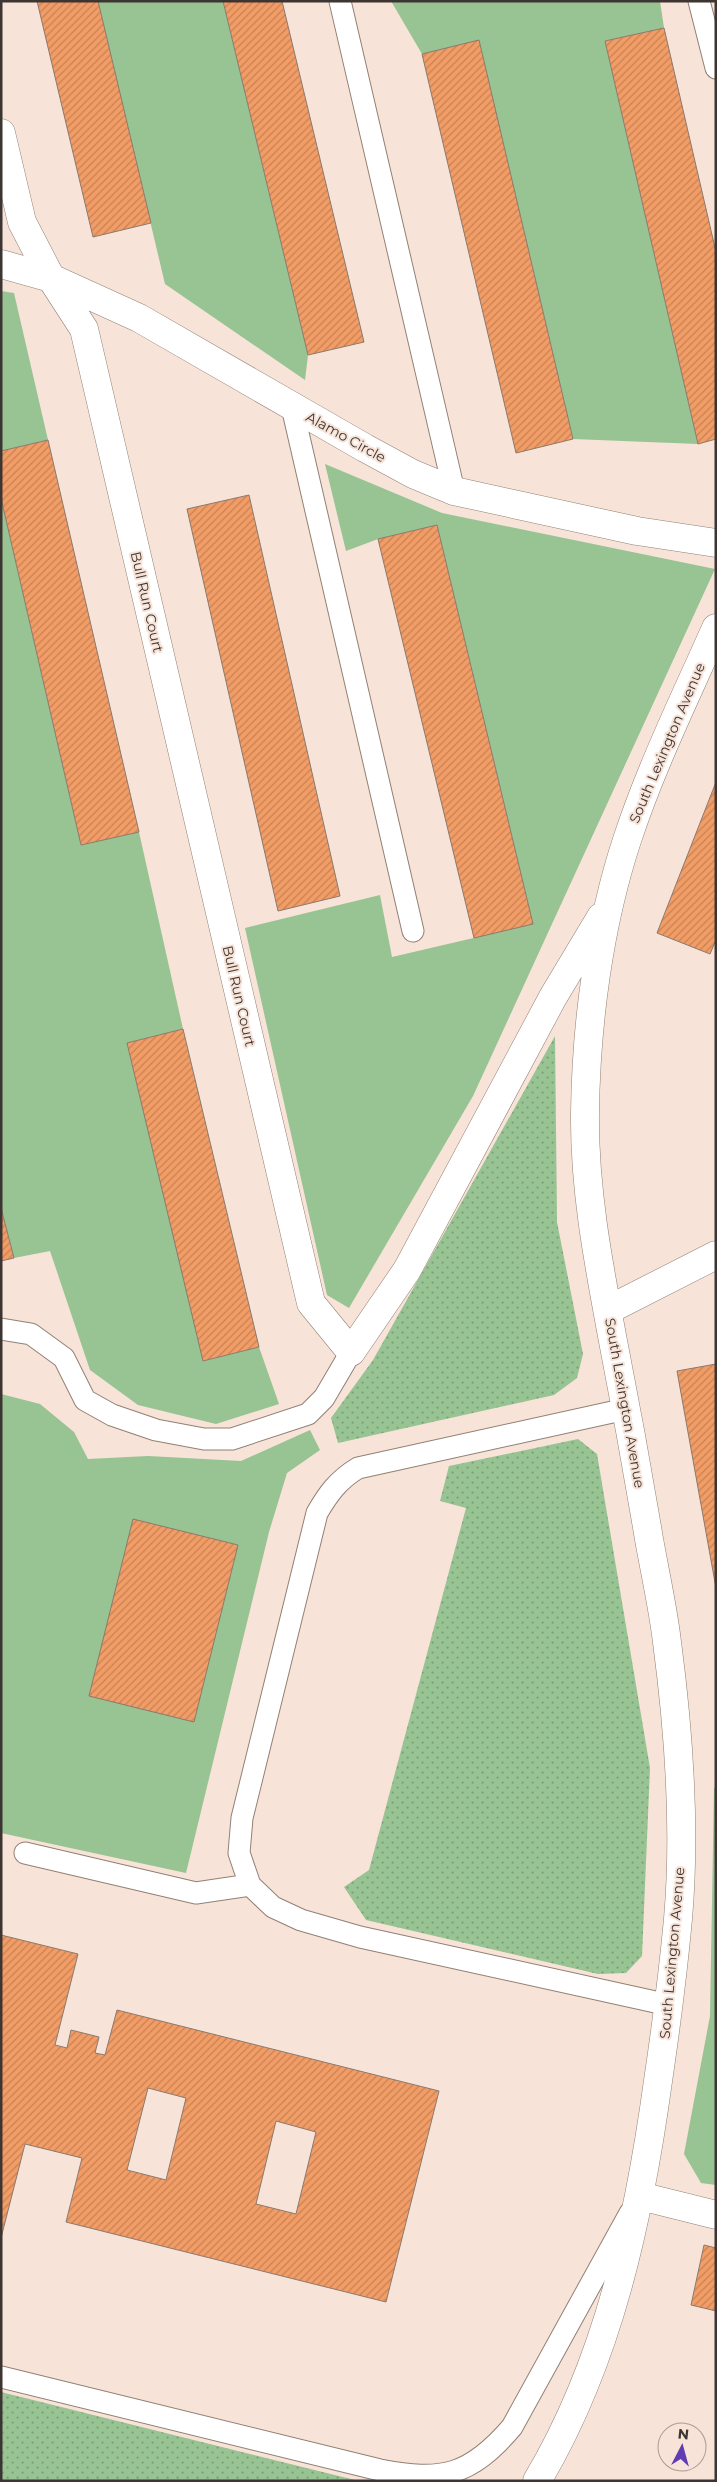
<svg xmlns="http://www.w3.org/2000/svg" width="717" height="2482" font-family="Montserrat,sans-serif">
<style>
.grass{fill:url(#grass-dots)}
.garden{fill:#98c393}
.building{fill:url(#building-hatch);stroke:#8b796e;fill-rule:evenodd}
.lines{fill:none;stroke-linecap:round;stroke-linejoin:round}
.lane-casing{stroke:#928075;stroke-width:23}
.street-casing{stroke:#928075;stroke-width:29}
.lane{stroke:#fff;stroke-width:21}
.street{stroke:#fff;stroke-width:28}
.labels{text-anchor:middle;stroke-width:4;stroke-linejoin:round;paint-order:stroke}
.street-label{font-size:14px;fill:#3d3531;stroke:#f7e3d7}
</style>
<defs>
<pattern id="grass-dots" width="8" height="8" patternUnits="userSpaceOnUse" patternTransform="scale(1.25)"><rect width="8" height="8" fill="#98c393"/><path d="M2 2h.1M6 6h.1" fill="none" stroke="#7d9f79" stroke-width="1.8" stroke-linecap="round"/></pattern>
<pattern id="building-hatch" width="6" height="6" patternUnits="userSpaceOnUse" patternTransform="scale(1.25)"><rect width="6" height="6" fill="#f39d66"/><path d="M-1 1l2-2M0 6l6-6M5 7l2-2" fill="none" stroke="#c68155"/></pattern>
</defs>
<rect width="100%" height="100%" fill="#f7e3d7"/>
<path class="grass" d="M555 1036 557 1222 583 1354 577 1378 554 1395 338 1443 331 1418 373 1360Z
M578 1439 597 1454 650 1768 642 1956 626 1973 598 1974 366 1920 344 1887 369 1870 466 1508 440 1501 449 1466Z
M1 2392 359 2481H1Z"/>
<path class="garden" d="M98 1H223L308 355 305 380 165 284Z
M391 1H660L664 28 605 41 698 444 573 439 479 41 422 54Z
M1 291 14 293 48 440 1 451Z
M325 464 442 513 715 569 473 1096 349 1308 327 1295 245 928 380 895 392 957 533 924 437 525 378 539 346 551Z
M1 498 81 845 139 832 183 1029 127 1043 204 1361 259 1347 279 1404 216 1424 138 1405 90 1370 50 1251 14 1258 1 1208Z
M1 1394 40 1404 74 1432 88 1459 148 1456 241 1461 310 1430 320 1450 287 1473 269 1532 186 1873 1 1833Z
M716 1787V2185L701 2183 684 2154 710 2016 714 1788Z"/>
<path class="building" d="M37 1H98L151 223 93 237Z
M223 1H282L364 342 308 355Z
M664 28 716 252V439L698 444 605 41Z
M479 40 573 439 516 453 422 54Z
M48 440 139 832 81 845 1 498V451Z
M249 495 340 896 278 911 187 509Z
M437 525 533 924 474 938 378 539Z
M716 782V940L710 954 657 933Z
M183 1029 259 1347 203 1361 127 1043Z
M1 1208 14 1258 1 1261Z
M716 1364V1588L677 1371Z
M133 1519 238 1545 194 1722 89 1696Z
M1 1935 78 1954 55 2045 67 2048 71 2030 99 2037 95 2053 105 2055 117 2010 439 2091 386 2302 66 2222 82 2158 25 2144 1 2238ZM148 2088 186 2098 166 2180 127 2170ZM276 2121 316 2132 296 2214 256 2204Z
M704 2245 716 2248V2311L691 2305Z"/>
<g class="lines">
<g class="lane-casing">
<path id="lane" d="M340 1 454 491
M699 1 716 68
M292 407 413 931
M1 1329 31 1334 64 1358 85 1400 112 1415 156 1430 204 1439H232L308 1414 324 1398 351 1352
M25 1853 196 1893 250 1885 273 1907 301 1920 360 1937 669 2005
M250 1885 239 1853 242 1818 317 1513C328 1494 338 1480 358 1468L626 1409
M1 2377 380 2470C442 2482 470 2476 512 2427L630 2213"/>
</g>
<g class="street-casing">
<path id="street" d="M1 133 22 222 51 278 84 329 311 1303 351 1352 407 1270 553 997 601 917
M1 264 51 278 139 318 365 448 413 474 454 491 637 531 716 543
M608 1310 716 1255
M640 2196 716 2215
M537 2481C609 2360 639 2219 658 2081 666 2027 673 1973 678 1919 686 1828 679 1733 667 1642 663 1608 655 1573 649 1539 638 1473 626 1407 613 1341 599 1266 584 1190 585 1113 586 1024 599 925 627 840 651 767 685 698 716 628"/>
</g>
<use href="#lane" class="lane"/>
<use href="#street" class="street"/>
</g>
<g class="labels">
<g class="street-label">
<text transform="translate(346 437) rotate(29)" y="5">Alamo Circle</text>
<text transform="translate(147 602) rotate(77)" y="5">Bull Run Court</text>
<text transform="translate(667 743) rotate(-67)" y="5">South Lexington Avenue</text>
<text transform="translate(239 996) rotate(77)" y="5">Bull Run Court</text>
<text transform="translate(625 1403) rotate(80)" y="5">South Lexington Avenue</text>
<text transform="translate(672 1953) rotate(-85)" y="5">South Lexington Avenue</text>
</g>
</g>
<rect width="717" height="2482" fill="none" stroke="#3d3531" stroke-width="5"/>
<g transform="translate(682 2447) rotate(6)"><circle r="24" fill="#f7e3d7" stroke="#ad9d95"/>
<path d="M0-4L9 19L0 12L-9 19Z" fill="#603cb4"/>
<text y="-8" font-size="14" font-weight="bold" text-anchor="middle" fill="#3d3531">N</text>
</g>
</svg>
